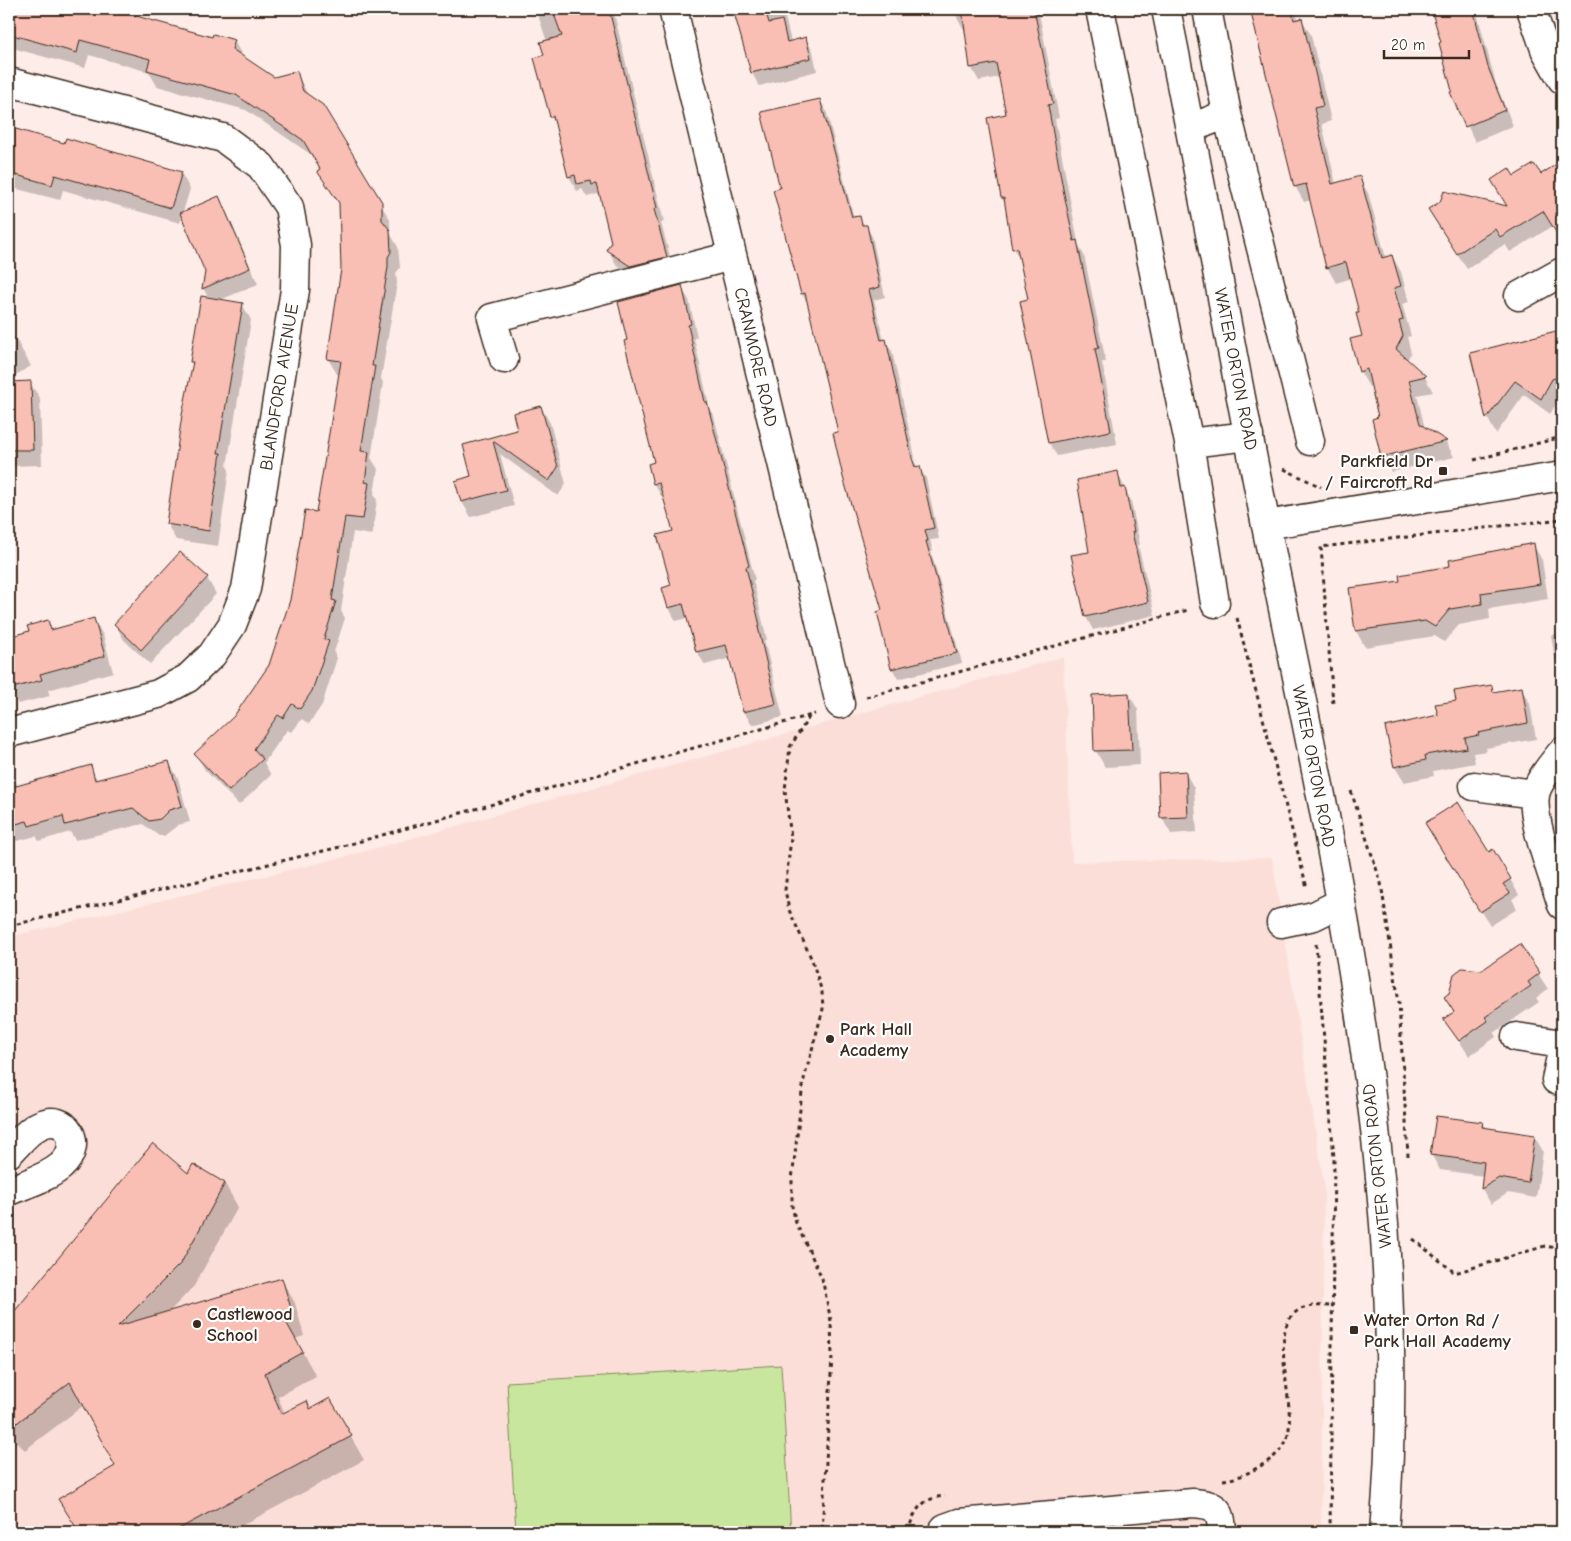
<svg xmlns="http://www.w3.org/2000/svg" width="1571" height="1541" font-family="'Comic Neue',sans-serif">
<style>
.built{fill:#fcded8}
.green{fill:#c9e69e;stroke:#82885e}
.shadow{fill:#0003}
.building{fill:#f9beb4;stroke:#3b2a1e}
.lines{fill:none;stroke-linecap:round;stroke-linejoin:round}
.minor-casing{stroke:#3b2a1e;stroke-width:31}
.major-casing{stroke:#3b2a1e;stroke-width:31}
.path{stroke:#3b2a1e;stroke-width:3;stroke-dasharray:4 4;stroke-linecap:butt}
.minor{stroke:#fff;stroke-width:28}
.major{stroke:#fff;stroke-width:28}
.poi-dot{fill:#3b2a1e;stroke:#fff;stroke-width:2}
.labels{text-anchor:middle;stroke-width:4.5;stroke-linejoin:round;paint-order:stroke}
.street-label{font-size:18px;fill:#3b2a1e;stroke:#fff}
.poi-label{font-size:18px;font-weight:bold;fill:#3b2a1e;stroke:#fff;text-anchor:start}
</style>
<rect width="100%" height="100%" fill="#fdece8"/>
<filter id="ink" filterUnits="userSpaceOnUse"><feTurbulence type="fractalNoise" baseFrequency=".02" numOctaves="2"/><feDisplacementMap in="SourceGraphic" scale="10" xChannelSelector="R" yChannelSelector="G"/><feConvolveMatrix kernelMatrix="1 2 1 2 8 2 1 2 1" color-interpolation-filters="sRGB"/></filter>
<g filter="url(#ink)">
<path class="built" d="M1063 657 1072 862 1272 858 1324 1184 1321 1532H9V937L348 856Z"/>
<path class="green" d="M781 1365 791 1532H516L507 1382Z"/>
<path class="shadow" d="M9 9H106L213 39 234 41 243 57 273 78 296 72 308 95 390 219V233L398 247 400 268 396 273 397 283 381 378 383 383 371 458 378 469 374 494 377 500 372 535 353 532 341 611 345 618 334 652 337 658 322 705 309 724 302 719 292 732 287 730 264 763 271 775 239 805 205 770 196 754 234 717 270 666 317 513 340 375 337 374 328 359 343 269 340 205 328 187 313 156 246 110 157 86 149 72 89 55 85 68 9 47Z
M536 9H613L664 222 661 223 674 271 639 280 616 264 608 250 613 243 601 199 598 194 587 197 582 189 577 191 569 176 557 126 551 116 545 56 547 42Z
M735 9H783L791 42 805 38 813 51 817 71 759 86 752 73Z
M955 9H1036L1039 13 1059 118 1055 119 1074 221 1079 247 1084 255 1106 362H1102L1117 444 1057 456 1049 443 1029 300 1021 262 1014 249 1006 205 1002 198 988 119 1007 115 1000 77 979 81 971 67 966 32 958 20Z
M1252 9H1296L1298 20H1302L1311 35 1331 121 1322 124 1336 184 1359 178 1368 193 1386 258 1392 256 1401 272 1409 302 1402 304 1411 336 1407 337 1411 353 1407 360 1425 377 1433 392 1417 395 1425 429 1446 442 1454 457 1391 472 1382 456 1379 418 1372 386 1369 387 1360 371 1364 337 1361 313 1352 278 1336 283 1327 267 1311 200 1304 202 1295 186Z
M1433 9H1476L1496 84 1513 126 1475 142 1452 92 1443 43Z
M820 100 826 110 854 218 859 217 872 236 885 297 874 300 884 341 892 351 916 462 910 452 908 453 926 478 939 539 930 540 933 551 931 552 962 663 898 679 892 668 884 611 808 304 802 294 782 189Z
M9 129 65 145 181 173 190 189 183 212 218 197 227 213 258 284 220 300 242 304 251 320 227 466 229 470 218 546 176 540 167 524 194 365 191 362 209 299 203 288 206 272 182 216 180 223 63 190 60 200 9 187Z
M1560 164 1562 167V232L1559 234 1553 226 1510 252 1505 244 1467 269 1439 225 1509 208 1513 178 1540 176Z
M681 287 689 300 697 337 694 338 710 410 714 416 755 580H753L767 640H764L783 717 752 725 744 712 731 658 705 665 697 652 688 618 676 621 669 608 664 589 673 586 674 532 664 496 662 497 654 484Z
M9 327 31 366 9 379Z
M1555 332 1562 344V394L1550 414 1524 395 1496 434 1488 419 1471 354Z
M9 383H30L40 398 42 465 9 466Z
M541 407 550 423 566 484 558 496 500 454 514 506 471 517 462 502 457 482 472 477 464 446 518 431Z
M1117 472 1131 501 1140 545H1138L1155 615 1093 630 1086 617 1073 556 1091 553Z
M1533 544 1542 560 1548 599 1489 609 1490 619 1459 625 1444 642 1435 636 1365 647 1356 631 1350 589 1402 582Z
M207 578 216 594 150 664 124 640 115 624Z
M94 620 103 635 113 672 48 690 50 696 18 704 14 696 9 698V638L30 632 48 621 53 631Z
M1562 633V671L1555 659 1551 635Z
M1491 687 1495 693 1521 688 1530 704 1536 739 1486 748 1487 751 1473 753 1475 763 1433 771 1434 776 1404 782 1395 767 1387 728 1439 716 1458 702Z
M1129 694 1138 710 1140 765 1105 767 1096 751Z
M169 763 178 778 190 822 178 825 164 836H159L143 824 75 840 70 832 39 841 36 836 17 841 15 839 9 840V783L16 782 18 787 90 767 98 781Z
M1185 772 1194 788 1197 832 1171 834 1162 818 1159 774Z
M1435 839 1489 854 1510 879 1519 895 1512 899 1517 909 1490 926Z
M1519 945 1548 989 1536 998 1539 1002 1494 1033 1496 1037 1469 1056 1445 1019 1454 1013 1445 998Z
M1482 1123 1486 1129 1534 1136 1543 1151 1536 1198 1508 1193 1491 1204 1482 1189 1484 1176 1440 1170 1431 1154Z
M153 1145 189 1175 225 1184 238 1207 194 1286 168 1313 281 1279 295 1303 304 1336 295 1339 316 1376 278 1397 285 1414 310 1410 330 1400 364 1460 230 1532H80L74 1523 116 1466 84 1405 25 1450 9 1436V1320Z"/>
<path class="building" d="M9 9H111L212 37 213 34 235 40 232 49 274 77 297 71 303 91 323 105 382 202V220L390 230 391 252 388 257V267L372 366H375L361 451 369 452 365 482 369 483 363 519 345 517 332 600 336 601 324 639 329 641 312 691 300 709 292 704 283 718 278 715 254 749 263 759 229 791 194 754 234 716 269 665 290 600 305 510 316 512 341 361 327 359 341 269 339 203 317 171 320 169 303 140 236 95 147 70 150 59 80 40 77 53 9 34Z
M552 9H609L657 208 654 209 667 257 630 266 606 250 611 242 597 184 592 185 591 181 577 184 575 175 568 177 553 116 550 117 534 58 544 55 540 42 562 36Z
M733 9H765L769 23 782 20 787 42 806 37 811 58 751 73Z
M962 9H1034L1053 104 1048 105 1063 189 1074 241 1077 240 1099 348 1095 349 1111 431 1048 443 1020 301 1028 299 1017 248 1012 249 1004 198H1001L987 118 1006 114 996 63 970 68Z
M1250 9H1291L1294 20 1302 18 1323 106 1314 108 1332 184 1360 176 1382 258 1392 255 1401 286 1394 288 1403 320 1399 321 1403 336 1396 349 1426 376 1409 380 1420 424 1447 441 1381 457 1372 419 1378 417 1367 369 1359 372 1350 339 1362 336 1356 313H1359L1346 262 1326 268 1306 184 1294 187Z
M1431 9H1473L1488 67 1505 110 1465 127 1450 92 1452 91 1439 43 1441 42Z
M820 99 852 217 860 216 862 225H867L880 287 869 290 881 340 886 339 912 458 915 467 920 466 934 528 925 530 928 541H926L957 653 891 669 877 612 882 610 843 477 833 433 838 432 805 293 801 294 773 190 780 188 761 112Z
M9 127 64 143 66 138 182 172 171 208 55 175 52 185 9 173Z
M1562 161V242L1543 211 1500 237 1495 229 1457 254 1428 209 1440 202 1444 191 1507 206 1491 180 1509 168 1514 176 1534 164 1541 174Z
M219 196 250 268 202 289 205 272 180 213Z
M682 285 691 324 688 325 705 402H707L749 566 746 567 760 626 758 627 776 704 743 712 726 645 696 652 683 604 668 608 662 588 671 585 657 535 673 531 659 483 653 484 648 464 654 462 624 341 627 340 618 302Z
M201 296 243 303 218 453H221L209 531 166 524 182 415 193 362H190Z
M1556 331 1562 355V376L1552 379 1541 399 1515 381 1486 419 1470 353Z
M31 381 33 450H9V382Z
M541 406 558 467 549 481 493 441 506 490 461 502 455 481 471 476 463 445 517 430 513 413Z
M1118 471 1121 488 1125 487 1134 532H1132L1148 602 1085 617 1071 555 1089 552 1077 480Z
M1534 543 1540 584 1481 593 1482 604 1450 609 1435 627 1425 621 1355 631 1349 588 1400 581 1399 575 1450 566 1449 560Z
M180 552 208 577 141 650 114 624Z
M94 618 105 656 40 674 42 680 9 689V637L29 631 27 626 48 620 51 630Z
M1492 685 1493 692 1522 687 1528 723 1478 733 1479 735 1465 738 1467 748 1425 755 1426 760 1394 767 1385 727 1438 715 1435 704 1456 701 1454 691Z
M1129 693 1132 750 1094 751 1092 695Z
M169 761 182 806 169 810 160 819 149 821 133 808 65 825 63 816 29 826 27 821 9 826V788L91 765 95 780Z
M1186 771 1188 817 1160 818 1158 773Z
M1458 802 1489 852 1493 849 1511 879 1503 884 1510 893 1480 912 1425 823Z
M1520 944 1540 973 1528 982 1531 986 1485 1017 1488 1021 1459 1041 1443 1019 1454 1012 1444 997 1449 993 1454 974 1462 968 1482 970Z
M1436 1116 1483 1122 1482 1127 1535 1135 1528 1183 1499 1178 1481 1189 1484 1162 1430 1155Z
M153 1143 188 1173 193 1164 225 1183 181 1263 118 1326 282 1278 292 1312 282 1315 303 1352 265 1373 281 1414 307 1401 310 1409 330 1398 352 1436 173 1532H79L58 1499 115 1466 70 1382 9 1429V1318Z"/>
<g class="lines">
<g class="minor-casing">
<path id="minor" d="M673 9 840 704
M1100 9 1189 443 1215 603
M1207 9 1227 114 1310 441
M1531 9 1545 49 1562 79
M9 82 223 138 261 166 289 207 296 245 295 290 246 589 232 625 212 655 188 678 158 694 9 733
M1191 128 1227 114
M1519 296 1562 272
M504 359 492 318 732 256
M1189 443 1249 436
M1266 525 1562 476
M1562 752C1554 762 1537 782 1535 795 1531 822 1554 877 1562 905
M1474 786 1535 794
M1281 923 1314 916 1340 903
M1516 1037 1562 1044
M1556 1080 1562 1052
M9 1153C18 1144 28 1130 40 1125 66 1112 85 1144 61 1166 47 1178 25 1184 9 1191
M942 1532 945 1528 959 1523 1193 1503C1216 1505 1221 1508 1222 1532"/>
</g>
<g class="major-casing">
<path id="major" d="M1166 9C1204 194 1236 380 1274 565 1339 882 1413 1207 1384 1532"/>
</g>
<path class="path" d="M1474 460 1562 437
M1284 469 1321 487
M1237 618 1307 888
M866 697 1188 610
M1333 703 1321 547 1562 519
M809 717 790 747 785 790 791 838 785 890 789 910 812 960 822 992 823 1009 803 1083 792 1180V1206L796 1223 822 1278 831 1321 832 1356 822 1532
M1351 791 1381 883 1399 1003 1408 1156
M9 926 336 848 815 714
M1316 944 1334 1158 1330 1532
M1413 1239 1455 1273 1545 1246 1562 1249
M1223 1480C1237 1479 1251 1472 1262 1465 1272 1459 1282 1451 1286 1441 1301 1408 1259 1316 1308 1307 1315 1305 1324 1306 1331 1306
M908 1532C914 1511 921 1498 945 1496"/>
<use href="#minor" class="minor"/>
<use href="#major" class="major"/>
</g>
</g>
<g class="poi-dot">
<rect x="1438" y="466" width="10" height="10" rx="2.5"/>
<circle cx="830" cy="1039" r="5"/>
<circle cx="197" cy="1324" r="5"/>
<rect x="1349" y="1325" width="10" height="10" rx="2.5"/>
</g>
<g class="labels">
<g class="street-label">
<text transform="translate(756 357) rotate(77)" y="6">CRANMORE ROAD</text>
<text transform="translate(1236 369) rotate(79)" y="6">WATER ORTON ROAD</text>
<text transform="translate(279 387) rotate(-81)" y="6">BLANDFORD AVENUE</text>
<text transform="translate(1314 766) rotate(79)" y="6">WATER ORTON ROAD</text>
<text transform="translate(1377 1166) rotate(-96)" y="6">WATER ORTON ROAD</text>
</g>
<g class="poi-label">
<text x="1433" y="467" text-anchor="end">Parkfield Dr<tspan x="1433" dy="21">/ Faircroft Rd</tspan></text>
<text x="840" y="1035">Park Hall<tspan x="840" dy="21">Academy</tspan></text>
<text x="207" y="1320">Castlewood<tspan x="207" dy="21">School</tspan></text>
<text x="1364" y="1326">Water Orton Rd /<tspan x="1364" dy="21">Park Hall Academy</tspan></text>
</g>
</g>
<rect width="1571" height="1541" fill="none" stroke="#fff" stroke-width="30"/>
<rect x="15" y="15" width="1541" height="1511" fill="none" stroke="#3b2a1e" stroke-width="2" filter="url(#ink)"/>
<path d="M1384 50v8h85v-8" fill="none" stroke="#3b2a1e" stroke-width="2.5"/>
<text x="1391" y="50" font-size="15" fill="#3b2a1e" stroke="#ffffff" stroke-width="4" paint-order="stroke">20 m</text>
</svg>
